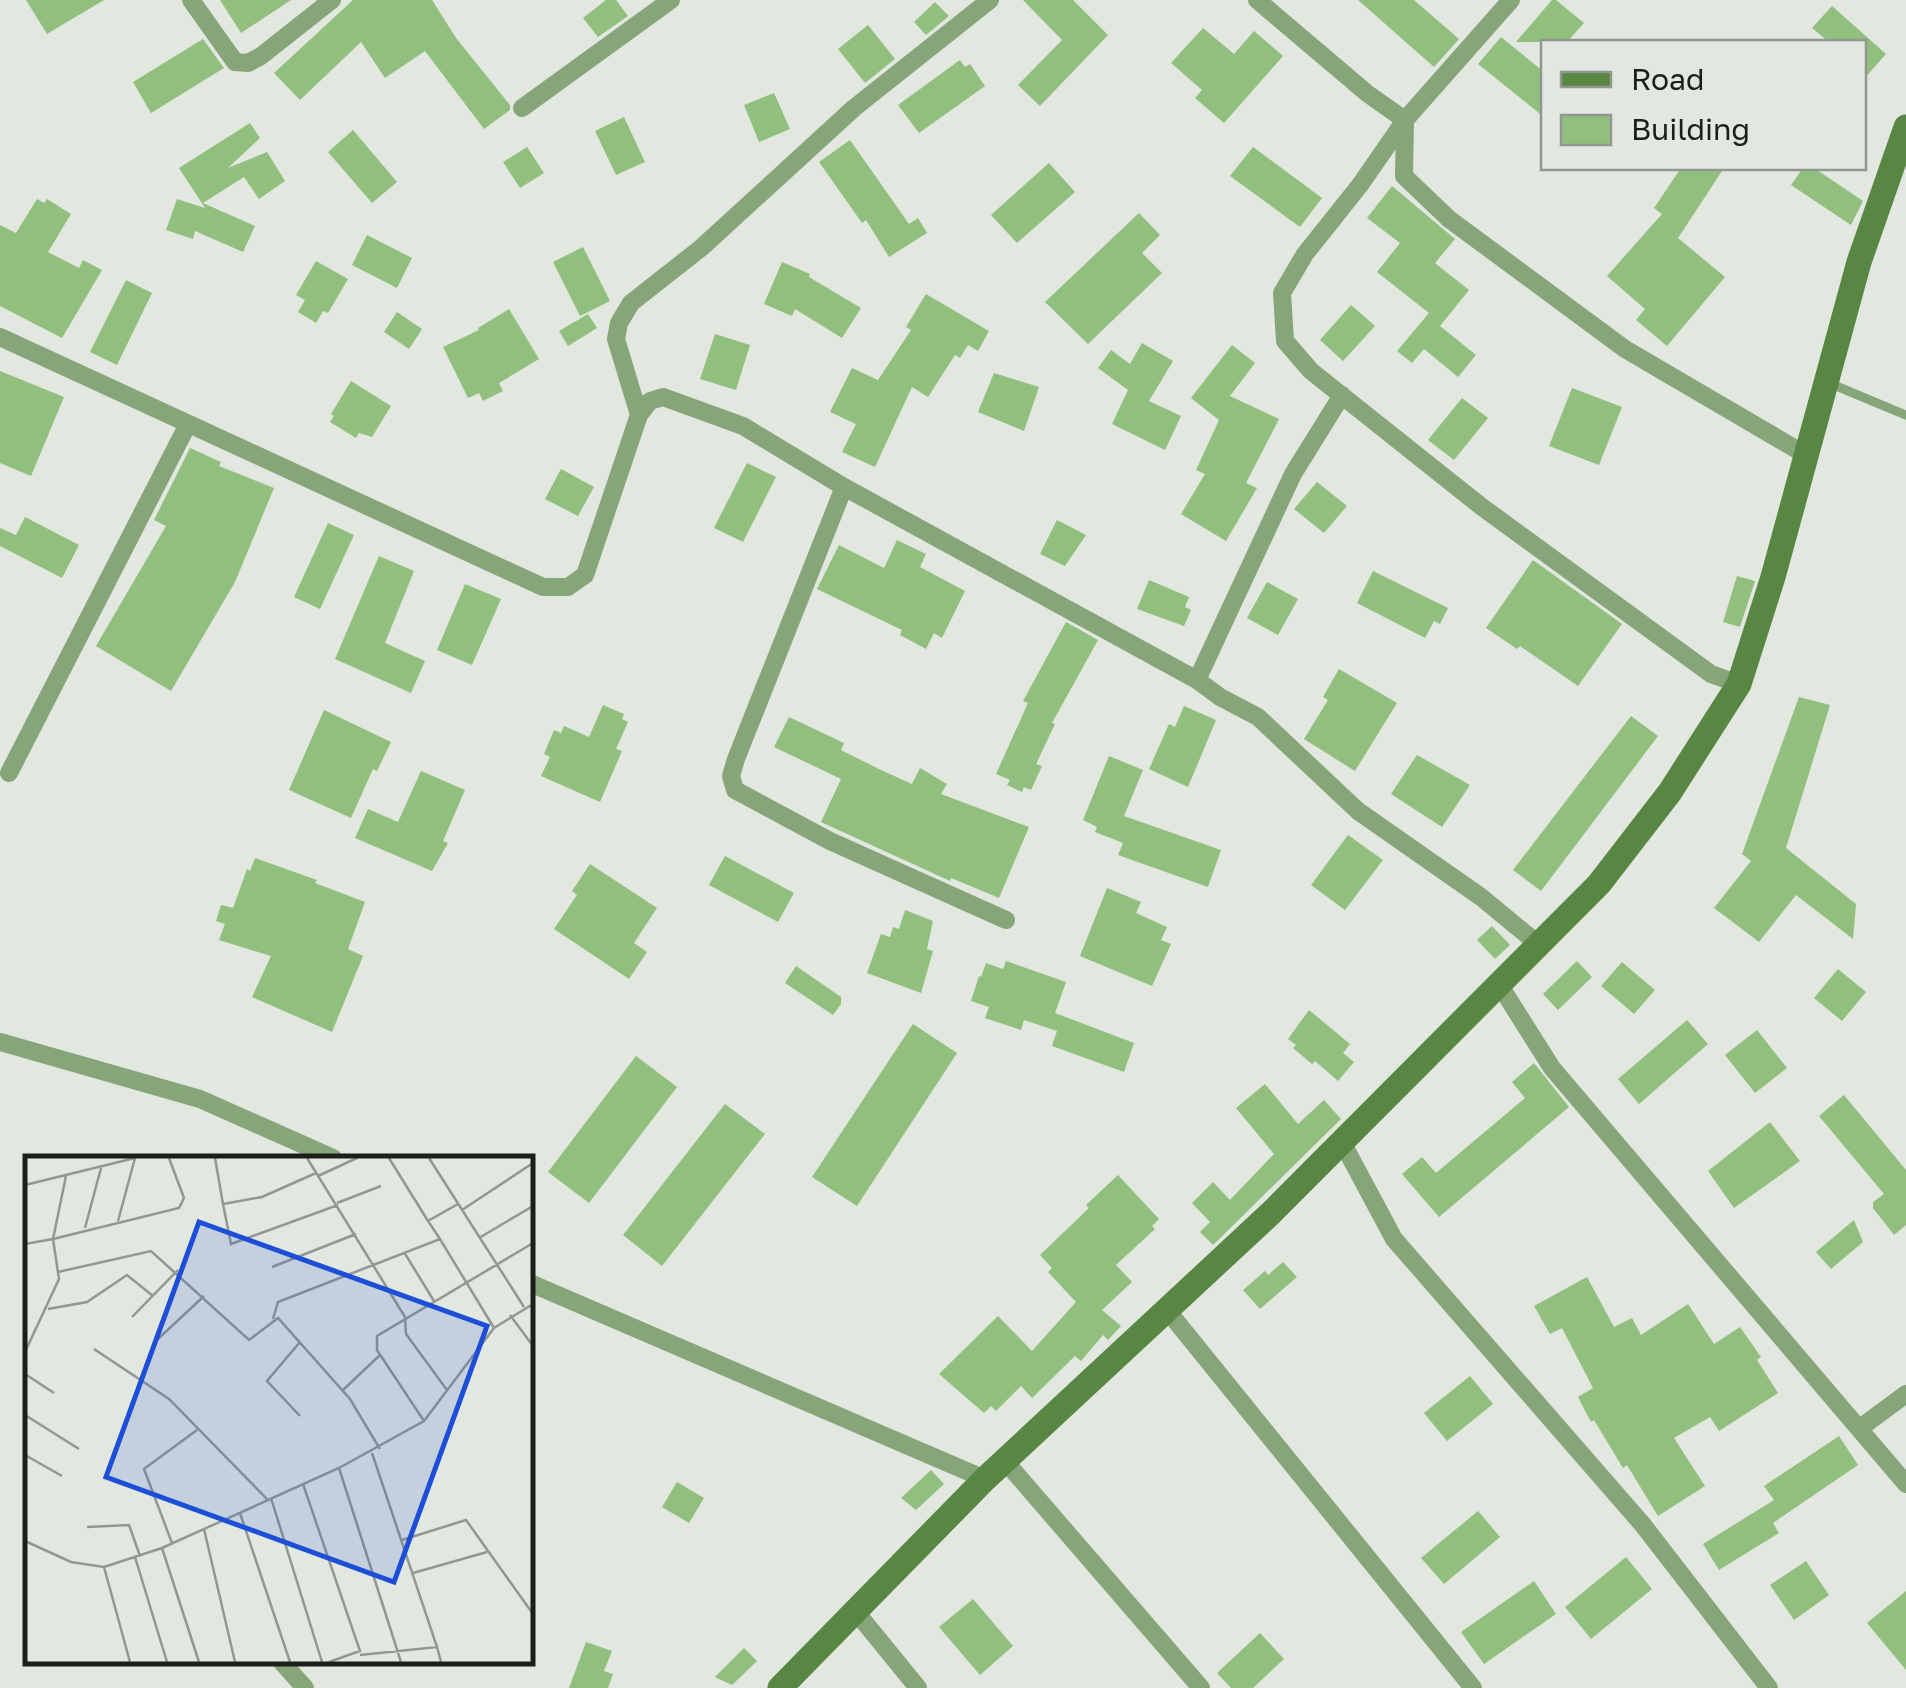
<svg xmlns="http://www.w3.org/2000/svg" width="1906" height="1688" font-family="'Golos Text',sans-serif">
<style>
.building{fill:#91bf7e}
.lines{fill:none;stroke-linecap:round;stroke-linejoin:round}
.lane{stroke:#86a67a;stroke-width:9}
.street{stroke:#86a67a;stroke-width:18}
.secondary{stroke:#578743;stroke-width:25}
.inset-road{fill:none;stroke:#939791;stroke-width:2.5}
.view{fill:#1d4ed8;fill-opacity:0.15;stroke:#1d4ed8;stroke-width:5}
.inset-edge{fill:none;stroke:#1c1e1b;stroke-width:5}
</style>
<rect width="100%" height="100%" fill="#e2e7e0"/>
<path class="building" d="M26 0H104L47 34Z
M220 0H291L241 33Z
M353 0H432L456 38 510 105V110L484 129 425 51 385 78 361 42 300 100 274 73Z
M606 0H616L628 16 598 37 583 18Z
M1023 0H1073L1108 35 1040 106 1018 85 1062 40Z
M1358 0H1414L1459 39 1434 67Z
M1552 0H1556L1584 23 1567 42H1516Z
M935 2 949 16 926 35 914 22Z
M1832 6 1886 54 1864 79V42H1829L1812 28Z
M868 25 895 59 865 83 838 49Z
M1203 28 1234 54 1254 31 1283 56 1224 123 1195 98 1202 90 1171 63Z
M1501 37 1544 72V117L1478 64Z
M203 39 224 68 151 113 133 82Z
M960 60 965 67 970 64 985 86 919 133 898 105Z
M774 93 790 129 759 142 744 105Z
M624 117 645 162 616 175 595 131Z
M250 123 260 138 228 168 267 152 285 181 259 199 244 177 203 203 255 226 243 252 195 231 193 239 166 230 177 199 205 208 179 168Z
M353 130 397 182 372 203 328 152Z
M850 140 909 224 918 218 927 233 889 257 866 220 862 223 819 162Z
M527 147 544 173 520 188 503 162Z
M1253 147 1322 198 1300 227 1230 176Z
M1049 163 1075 192 1017 243 991 215Z
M1681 168H1724L1678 238 1725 277 1667 346 1636 320 1645 309 1607 276 1662 214 1654 208Z
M1803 168H1814L1863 201 1851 225 1791 185Z
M1392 186 1455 239 1435 263 1469 290 1440 326 1476 355 1458 377 1424 349 1412 363 1397 351 1429 313 1377 272 1400 243 1367 218Z
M37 199 44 203 47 199 71 214 48 252 79 268 83 260 102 270 62 338 0 306V225L16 233Z
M1139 213 1160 235 1142 253 1162 273 1088 344 1045 302Z
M367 235 412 258 397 288 352 265Z
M583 247 610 301 580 316 553 262Z
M316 261 348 279 328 313 323 311 316 323 298 312 305 300 296 295Z
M782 262 810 274 809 277 861 308 842 338 795 309 792 316 764 304Z
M126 280 152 293 117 365 90 352Z
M926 294 989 331 978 351 968 345 960 358 955 355 928 397 912 387 875 467 842 452 856 424 830 412 852 368 878 380 911 330 906 327Z
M1351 305 1375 326 1343 361 1320 340Z
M509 309 539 359 499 383 503 391 483 401 479 393 468 398 443 347 479 330 478 328Z
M397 312 422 329 409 349 384 332Z
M588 314 597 328 568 346 559 331Z
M715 334 750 345 736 390 700 379Z
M1142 343 1173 361 1149 401 1181 416 1165 450 1112 424 1128 390 1098 368 1111 350 1130 364Z
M1232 345 1255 363 1230 396 1279 419 1246 483 1257 488 1226 541 1181 514 1205 474 1196 470 1219 420 1191 398Z
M0 371 64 397 31 476 0 463Z
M994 373 1039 387 1024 431 978 412Z
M351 381 391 406 372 437 359 433 356 438 330 422 334 416 331 414Z
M1572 388 1622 407 1599 465 1549 446Z
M1462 398 1488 418 1454 460 1428 440Z
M190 448 221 462 219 466 274 488 235 582 171 691 96 646 166 526 154 520Z
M747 463 776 477 743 542 714 528Z
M561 469 594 487 578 516 545 499Z
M1317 482 1347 506 1324 533 1294 509Z
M25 517 79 545 62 578 0 546V528L16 535Z
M1057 520 1086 535 1065 566 1040 554Z
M328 523 354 535 320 609 294 597Z
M897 540 926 554 920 567 965 591 942 638 934 633 926 649 900 635 902 630 817 589 839 545 884 568Z
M379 556 414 571 385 643 425 661 411 693 335 659Z
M1533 560 1622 624 1578 686 1520 646 1517 649 1486 628Z
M1373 571 1448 608 1440 624 1434 621 1425 638 1357 603Z
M1737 576 1755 581 1740 627 1723 622Z
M1149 580 1189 597 1185 607 1191 610 1184 626 1137 609Z
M1267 582 1298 599 1278 635 1247 618Z
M465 584 501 599 472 665 437 650Z
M1066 622 1098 640 1052 723 1055 724 1036 764 1042 766 1031 790 1024 787 1022 792 1007 785 1010 780 996 774 1028 703 1023 701Z
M1339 669 1397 703 1355 771 1304 739 1328 700 1323 697Z
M1799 697 1830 705 1786 848 1856 904 1853 939 1796 895 1759 942 1714 908 1751 861 1742 854Z
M603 705 624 714 622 719 628 722 616 749 622 751 600 802 541 776 550 757 544 754 554 730 561 733 564 726 589 737Z
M1184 706 1216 720 1188 787 1149 769 1169 724 1175 727Z
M324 710 391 742 377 771 373 769 351 818 289 790Z
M1631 716 1658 736 1541 891 1513 870Z
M789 717 844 743 841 750 881 770 912 784 920 768 947 784 941 794 1029 827 999 898 951 878 950 881 821 822 841 779 774 747Z
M1417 755 1470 785 1442 827 1391 794Z
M1109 756 1143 770 1124 816 1221 850 1208 887 1118 855 1123 843 1095 832 1097 827 1083 820Z
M421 771 465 790 443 841 448 843 432 871 355 838 368 809 398 822Z
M1348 835 1383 860 1345 910 1311 885Z
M725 856 794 893 778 922 709 885Z
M255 858 317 880 315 883 365 902 348 949 363 956 332 1032 252 997 271 956 219 940 225 924 216 921 221 905 233 908 247 869 250 871Z
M590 864 657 908 634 943 647 952 629 979 554 929 577 895 572 891Z
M1107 888 1141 902 1136 913 1167 927 1161 940 1171 944 1152 986 1080 956Z
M905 910 933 921 927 949 933 951 921 993 867 973 881 934 890 937 893 927 899 929Z
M1492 926 1510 945 1495 959 1477 940Z
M1006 961 1066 982 1055 1013 1134 1043 1124 1072 1052 1046 1057 1031 1024 1020 1021 1030 985 1018 989 1007 971 1001 979 976 981 977 986 963 1003 969Z
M1577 961 1592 977 1558 1010 1543 994Z
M1622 962 1655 990 1634 1014 1601 986Z
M796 966 841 997V1004L833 1015 785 983Z
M1838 969 1866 992 1842 1021 1814 998Z
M1309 1010 1350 1044 1343 1053 1354 1062 1338 1081 1315 1061 1312 1064 1293 1048 1296 1045 1288 1039Z
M1687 1020 1708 1044 1639 1104 1618 1079Z
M913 1024 957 1053 857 1206 812 1177Z
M1757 1030 1787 1068 1755 1093 1725 1055Z
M636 1056 677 1087 589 1203 548 1172Z
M1534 1063 1569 1107 1439 1217 1402 1174 1422 1157 1436 1173 1525 1098 1512 1082Z
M1265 1084 1298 1124 1324 1100 1341 1119 1213 1245 1200 1232 1210 1222 1192 1203 1213 1182 1230 1200 1274 1154 1236 1108Z
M1844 1095 1906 1170V1225L1894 1235 1873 1208V1202L1884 1194 1819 1116Z
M725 1104 765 1134 662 1266 623 1235Z
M1770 1122 1800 1161 1734 1208 1708 1171Z
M1118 1175 1159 1219 1152 1226 1155 1229 1116 1265 1132 1282 1102 1310 1121 1326 1108 1340 1103 1335 1081 1361 1075 1356 1032 1398 1021 1386 996 1411 991 1406 984 1413 939 1374 998 1316 1032 1351 1076 1302 1048 1272 1052 1268 1040 1255 1089 1208 1086 1205Z
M1854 1220 1863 1242 1831 1269 1816 1252Z
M1283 1262 1297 1277 1260 1309 1243 1290 1265 1271 1268 1275Z
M1587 1277 1614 1327 1632 1318 1641 1335 1688 1304 1714 1344 1740 1327 1761 1357 1757 1360 1778 1393 1719 1431 1710 1417 1674 1438 1705 1486 1658 1516 1627 1465 1623 1468 1594 1420 1591 1422 1578 1397 1593 1388 1562 1328 1550 1334 1534 1306Z
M1470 1376 1493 1404 1447 1441 1424 1413Z
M1839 1436 1858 1465 1773 1523 1779 1533 1719 1570 1703 1544 1774 1500 1764 1486Z
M931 1470 944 1484 916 1510 901 1498Z
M677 1482 704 1498 689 1523 662 1507Z
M1478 1511 1500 1537 1444 1584 1421 1558Z
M1626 1557 1652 1589 1591 1639 1565 1607Z
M1806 1561 1829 1595 1794 1620 1770 1585Z
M1534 1581 1556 1614 1484 1664 1461 1632Z
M1906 1591V1670L1867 1623Z
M973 1599 1013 1646 980 1675 939 1627Z
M1260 1633 1284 1659 1253 1688H1231L1217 1673Z
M586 1642 612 1651 604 1671 613 1674 608 1688H569Z
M744 1648 757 1661 732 1685 715 1677Z"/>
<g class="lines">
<path class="lane" d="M1829 383 1906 415"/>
<path class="street" d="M191 0 235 62 248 63 261 56 332 0
M1257 0 1368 94 1405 120 1404 176 1449 219 1625 349 1806 455
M1511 0 1405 120 1360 185 1305 254 1282 293 1285 341 1311 371 1482 507 1711 674 1739 684
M522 108 671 0
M0 337 543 587H568L585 575 639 415 650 401 663 397 743 426 844 487 1197 680 1220 697 1258 717 1358 811 1481 897 1538 944
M639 415 616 339 619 323 631 303 701 248 854 108 990 0
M844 487 736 759 731 776 735 790 830 841 1006 920
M1197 680 1293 474 1342 395
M9 773 188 424
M1499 984 1552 1068 1906 1484
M0 1042 200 1099 333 1158
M1342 1142 1394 1239 1643 1525 1769 1688
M530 1283 985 1479
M1167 1310 1473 1688
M1860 1428 1906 1394
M1005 1461 1201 1688
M857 1613 918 1688
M280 1660 305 1688"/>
<path class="secondary" d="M780 1688 985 1479 1271 1213 1599 884 1670 792 1739 684 1773 577 1859 262 1906 127"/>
</g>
<g transform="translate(25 1156)">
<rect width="508" height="508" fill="#e2e7e0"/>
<path class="inset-road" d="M190 2 198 48M282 2 380 161 381 178 422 234M364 2 403 65M404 2 499 151M291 17 237 41 198 48 206 88 313 49M41 20 28 83 154 52 159 42 144 2M293 20 332 2M0 29 110 2M312 47 356 30M437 54 508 7M93 65 110 2M60 72 76 12M454 82 508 50M415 83 403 65 433 48M0 88 28 83 34 123 0 196M379 96 409 145M247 111 331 78M33 116 126 95 224 184 253 162 325 243 355 293M23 153 62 146 102 119 128 140M485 159 508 190M107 161 153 114M248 163 253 146 415 83 469 172M133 183 179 140M275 186 242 225 275 260M69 193 144 243 242 343M0 218 29 237M318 234 355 199M0 259 54 293M399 265 352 194V180L508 87M347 297 412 491M0 299 37 320M314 312 376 506M278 328 335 495 304 506M246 342 297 506M215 357 265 506M62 371 104 369 115 400M179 373 210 506M377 384 441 364 508 458M0 385 46 406 79 411 137 392 314 312 399 265 469 172 508 148M147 387 119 313 172 274M137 392 174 506M110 401 142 506M79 411 105 506M388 417 462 396M335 499 412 491 416 506"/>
<path class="view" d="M174 66 462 170 369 426 81 321Z"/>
<rect width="508" height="508" class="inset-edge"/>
</g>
<rect x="1541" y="40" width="325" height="130" fill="#e2e7e0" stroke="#939791" stroke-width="2.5"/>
<rect x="1561" y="72" width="50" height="15" fill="#578743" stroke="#939791" stroke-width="2.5"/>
<text x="1631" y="90" font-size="30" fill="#1c1e1b">Road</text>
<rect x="1561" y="115" width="50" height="30" fill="#91bf7e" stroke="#939791" stroke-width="2.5"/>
<text x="1631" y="140" font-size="30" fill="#1c1e1b">Building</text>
</svg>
